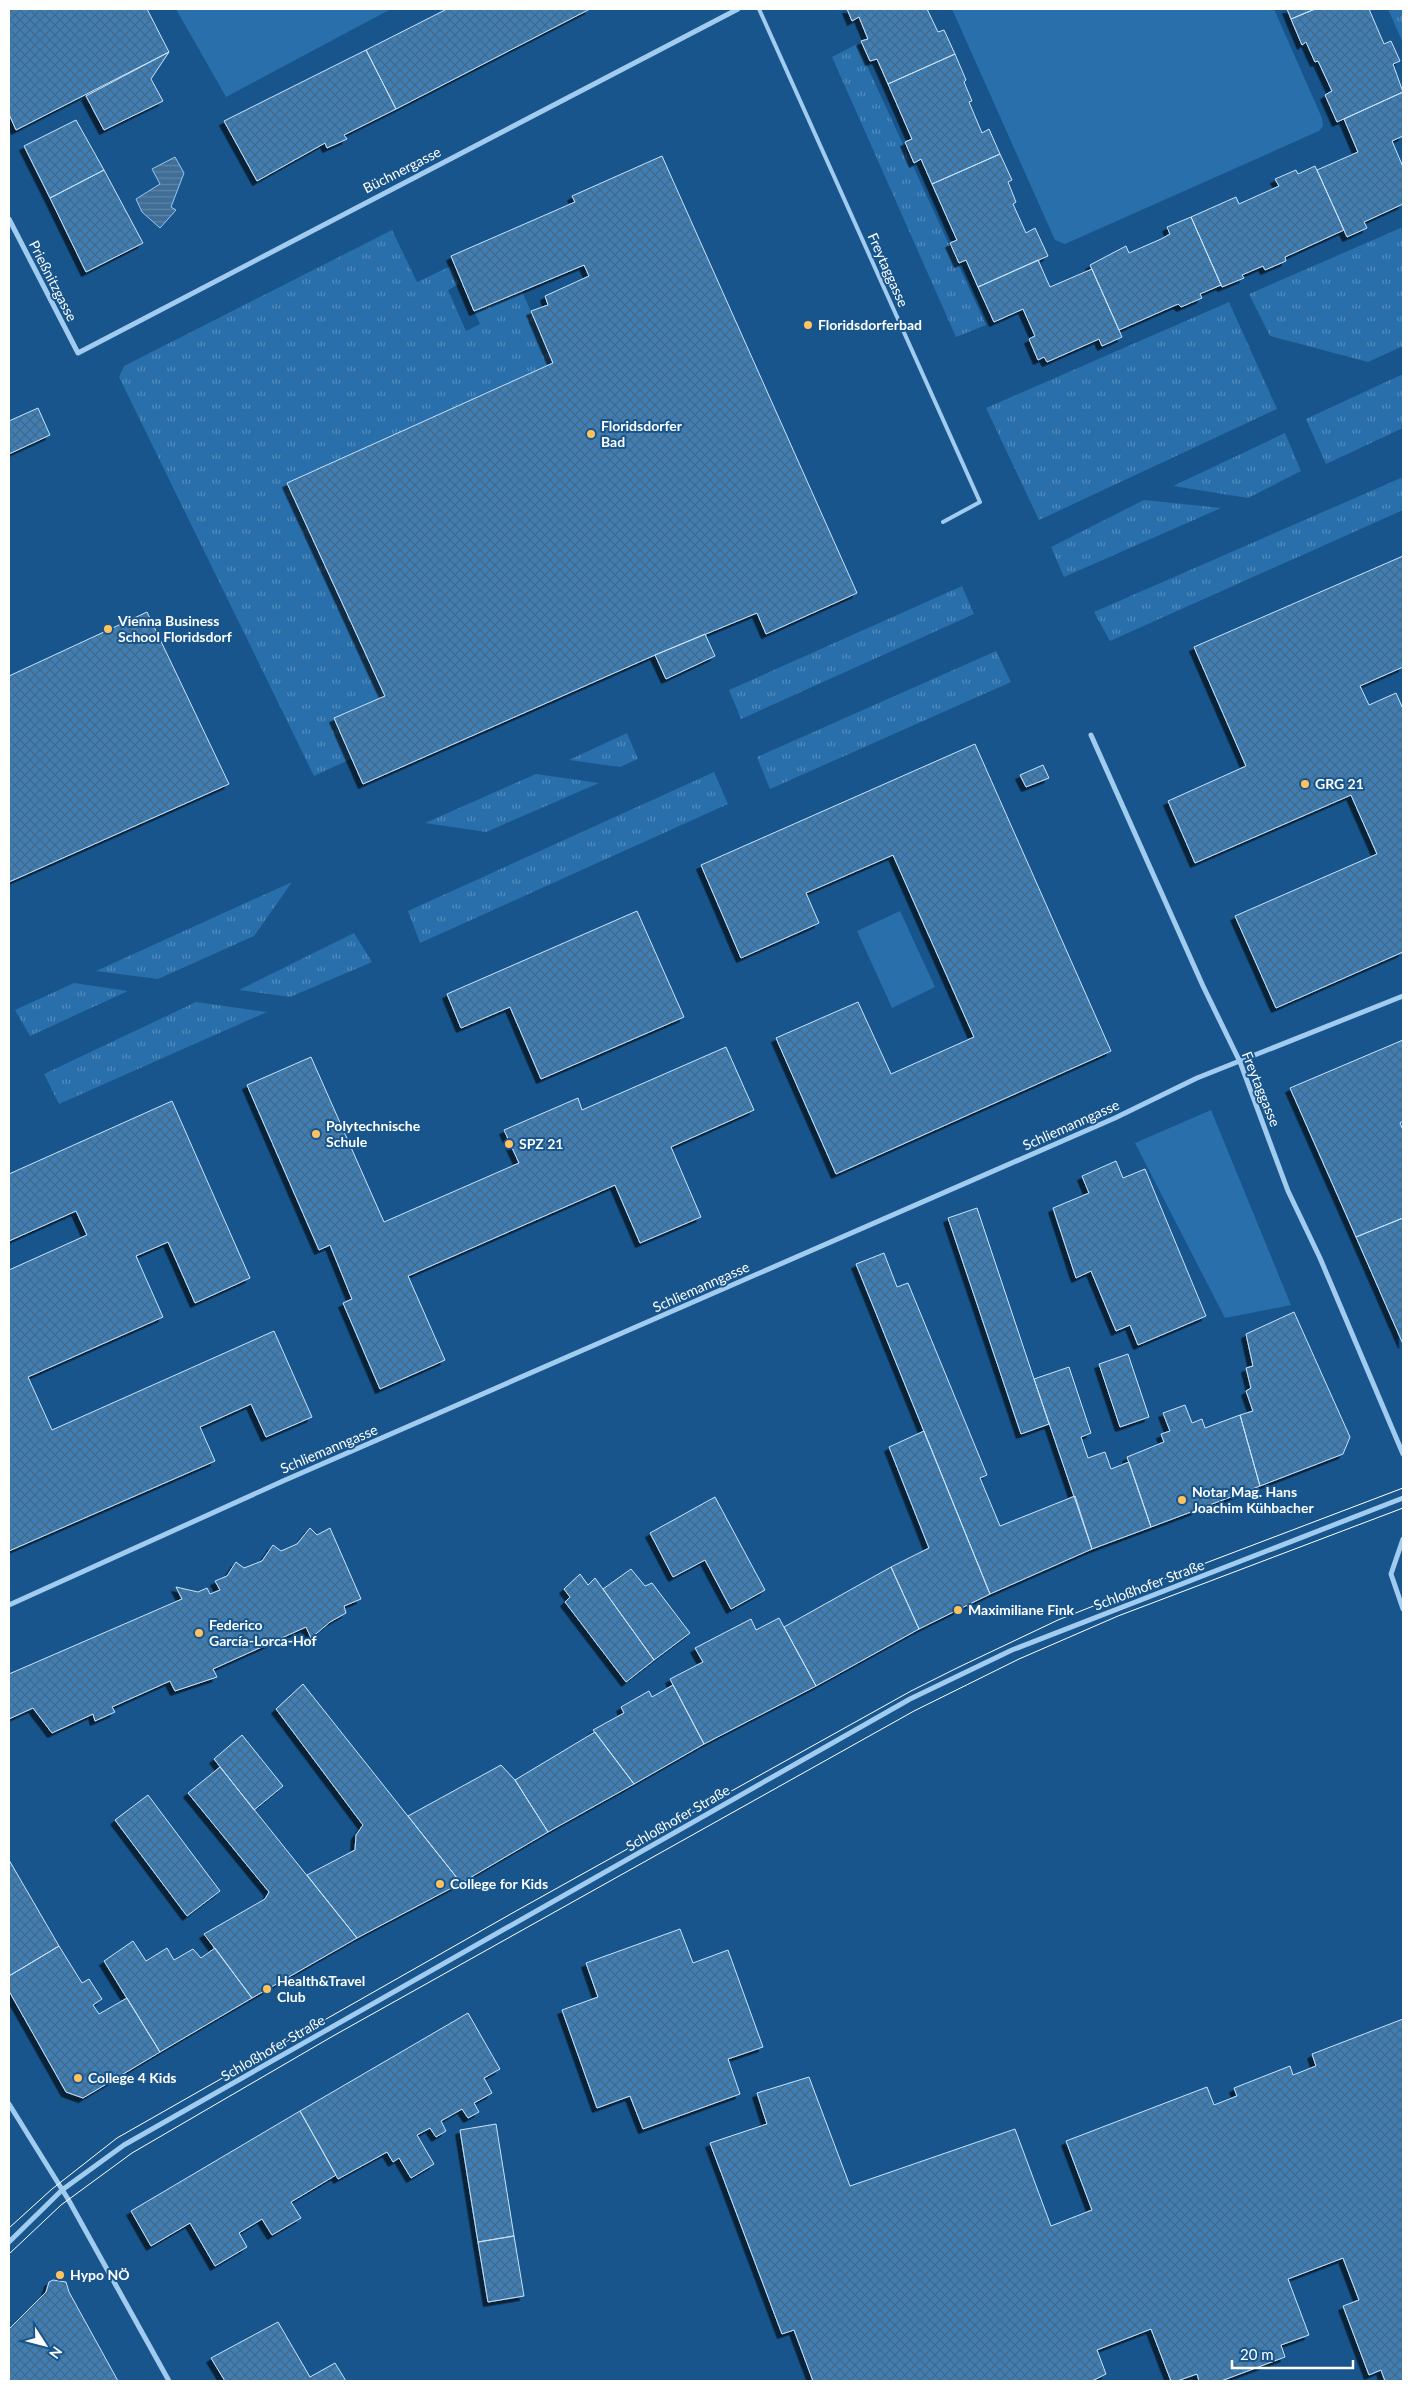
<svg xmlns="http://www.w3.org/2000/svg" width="1412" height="2390" font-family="Lato,sans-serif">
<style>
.grass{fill:url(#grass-tufts)}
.green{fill:#296fab}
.water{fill:url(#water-rules);stroke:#93c8f2}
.building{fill:url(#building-cross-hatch);stroke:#c7e3fb;filter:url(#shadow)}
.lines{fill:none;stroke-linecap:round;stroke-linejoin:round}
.lane{stroke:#a1cbef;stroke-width:4}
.street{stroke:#a1cbef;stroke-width:5}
.tram{stroke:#fff;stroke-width:1}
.poi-dot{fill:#ffc25f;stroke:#17558c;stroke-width:2}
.labels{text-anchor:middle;stroke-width:4;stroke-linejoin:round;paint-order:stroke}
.street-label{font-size:14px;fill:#fff;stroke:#17558c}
.poi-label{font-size:14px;font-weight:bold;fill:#fff;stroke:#17558c;text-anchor:start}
</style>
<defs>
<pattern id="grass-tufts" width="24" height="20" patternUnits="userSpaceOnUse" patternTransform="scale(1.25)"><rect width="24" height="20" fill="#296fab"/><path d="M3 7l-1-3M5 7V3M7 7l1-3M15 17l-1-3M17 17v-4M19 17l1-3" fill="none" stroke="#548cbc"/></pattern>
<pattern id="water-rules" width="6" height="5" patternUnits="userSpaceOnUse" patternTransform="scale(1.25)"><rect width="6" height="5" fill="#416e97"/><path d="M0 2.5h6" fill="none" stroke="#5e84a7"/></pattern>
<pattern id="building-cross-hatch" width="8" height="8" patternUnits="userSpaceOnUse" patternTransform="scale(1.25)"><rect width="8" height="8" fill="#3f7fb5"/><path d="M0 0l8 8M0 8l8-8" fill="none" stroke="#456886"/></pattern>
<filter id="shadow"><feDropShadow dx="-4.5" dy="4.5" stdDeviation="0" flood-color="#0009"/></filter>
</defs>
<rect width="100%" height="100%" fill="#17558c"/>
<path class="grass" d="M1388 9H1403V43Z
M857 44 986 325 956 337 832 57Z
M1403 227V346L1368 362 1270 336 1249 294Z
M392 230 417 282 451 266 459 284 448 290 466 331 480 324 474 311 522 291 553 363 287 483 385 696 335 718 353 758 314 776 119 377 124 366Z
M1229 302 1277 409 1039 520 986 408Z
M1403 374V428L1326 464 1306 419Z
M1285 433 1301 471 1248 498 1173 486Z
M1403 477V510L1110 641 1094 612Z
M1144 500 1221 508 1064 577 1051 547Z
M962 586 974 614 741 719 729 690Z
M996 651 1011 682 770 789 757 757Z
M627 733 638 759 620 767 569 760Z
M714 772 728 804 420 943 408 911Z
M536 774 599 783 486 832 425 823Z
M292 882 254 936 158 979 96 971Z
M354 933 372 962 290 997 239 990Z
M74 983 128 991 30 1036 15 1010Z
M196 1002 267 1012 59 1104 44 1074Z"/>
<path class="green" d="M176 9H391L226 97Z
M952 9H1274L1322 118 1323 126 1319 131 1065 244 1055 240Z
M900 911 935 987 892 1008 857 931Z
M1211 1110 1286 1293 1291 1305 1225 1318 1135 1143Z"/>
<path class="water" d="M175 157 184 173 171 207 176 210 160 228 142 212 136 199 160 184 152 169Z"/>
<path class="building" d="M9 9H147L169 52 16 130 9 114Z
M447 9H590L396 109 366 50Z
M847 9H927L938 32 944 30 955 54 888 84 877 59 870 61 861 41 868 39 859 17 852 21Z
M1287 9H1315L1291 19Z
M1315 9H1369L1384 44 1391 41 1400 61 1393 64 1403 92 1337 122 1325 95 1332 91 1318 61 1315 62 1306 42 1302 45 1291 19Z
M366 50 396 109 344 135 347 139 327 148 325 143 257 181 224 121Z
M169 52 151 79 163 101 104 130 86 96Z
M955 54 966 80 964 82 972 101 969 102 982 133 989 129 1000 154 932 184 921 159 914 163 905 142 912 139 888 84Z
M1403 92V136L1392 141 1403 167V204L1364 222 1367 228 1347 237 1317 170 1358 152 1344 119Z
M76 120 104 170 50 198 24 146Z
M1000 154 1012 180 1008 182 1016 202 1013 204 1026 233 1035 228 1048 256 978 287 966 260 959 263 950 243 957 240 932 184Z
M662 156 857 593 766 634 757 613 655 655 363 784 334 718 385 696 287 483 553 363 531 311 548 305 545 296 589 276 584 265 474 311 451 256 575 202 572 196Z
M1315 166 1344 230 1285 257 1286 261 1265 270 1263 266 1242 275 1244 278 1222 287 1191 217 1236 197 1239 204 1279 186 1275 179 1296 170 1298 174Z
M104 170 143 243 86 272 50 198Z
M1191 217 1221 285 1200 294 1202 298 1181 307 1178 304 1119 330 1090 265 1126 246 1129 253 1161 239 1170 234 1167 227Z
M1038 260 1050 287 1092 269 1122 337 1102 346 1099 339 1047 362 1044 357 1038 360 1029 339 1035 336 1023 309 994 322 978 287Z
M38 408 50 435 9 454V421Z
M1403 556V667L1360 686 1369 705 1396 693 1403 709V952L1276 1008 1235 916 1377 854 1351 795 1195 863 1168 801 1246 766 1194 647Z
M147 612 229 784 9 882V676Z
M705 634 715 656 666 679 655 655Z
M975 744 1111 1051 836 1174 776 1038 858 1002 891 1074 974 1037 893 855 806 893 819 923 741 958 701 865Z
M1043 765 1049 778 1026 787 1020 775Z
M637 911 684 1017 541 1079 510 1007 461 1028 447 994Z
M1403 1040V1121L1400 1123 1403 1130V1218L1356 1237 1290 1088Z
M726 1047 754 1110 671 1147 701 1217 640 1243 615 1185 408 1276 445 1360 380 1389 343 1303 352 1299 330 1245 319 1250 247 1085 311 1057 384 1222 519 1163 504 1130 578 1098 582 1110Z
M172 1101 250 1278 195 1303 168 1242 136 1256 163 1317 28 1377 52 1430 274 1331 312 1417 266 1437 251 1404 200 1427 215 1461 9 1551V1270L87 1235 76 1211 9 1241V1174Z
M1116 1161 1123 1178 1145 1169 1206 1316 1138 1345 1130 1325 1116 1331 1091 1271 1076 1278 1053 1208 1089 1193 1082 1176Z
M977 1208 1049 1424 1021 1434 948 1218Z
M1403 1218V1344L1356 1237Z
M884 1253 897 1287 908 1283 987 1475 980 1478 1000 1526 1075 1496 1092 1549 990 1594 856 1264Z
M1294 1312 1350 1437 1343 1454 1260 1486 1240 1415 1253 1411 1246 1391 1251 1388 1246 1368 1253 1366 1246 1334Z
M1128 1354 1149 1417 1120 1427 1099 1364Z
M1069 1367 1091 1433 1081 1437 1088 1458 1105 1452 1111 1469 1129 1462 1151 1527 1092 1549 1034 1379Z
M1185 1405 1192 1423 1202 1419 1205 1428 1240 1415 1260 1486 1151 1527 1127 1457 1164 1442 1161 1434 1170 1431 1163 1413Z
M924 1431 990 1594 919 1629 891 1567 929 1548 889 1447Z
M715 1497 765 1590 731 1609 705 1560 673 1577 650 1533Z
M310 1528 317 1535 330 1528 361 1599 344 1606 346 1613 330 1622 311 1638 306 1627 213 1669 217 1677 175 1691 170 1681 112 1707 115 1712 95 1721 93 1714 52 1733 33 1708 9 1719V1674L182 1599 176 1587 198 1592 207 1588 210 1594 220 1590 215 1581 227 1576 236 1562 244 1568 262 1561 273 1545 281 1551 297 1544Z
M891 1567 919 1629 816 1686 784 1627Z
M631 1569 645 1586 652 1583 690 1633 654 1660 603 1589Z
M580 1574 588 1585 595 1578 654 1660 626 1682 565 1602 570 1597 564 1589Z
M779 1618 816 1686 704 1744 670 1679 703 1662 695 1648 751 1619 756 1630Z
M303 1684 461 1883 357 1938 307 1875 355 1850 356 1835 363 1825 276 1709Z
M673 1685 704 1744 634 1784 593 1730 624 1713 621 1707 649 1691 652 1697Z
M595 1732 634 1784 548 1832 515 1780Z
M242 1735 283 1786 254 1810 214 1759Z
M501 1765 515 1780 548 1832 461 1883 408 1816Z
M220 1767 357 1938 252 1998 204 1934 265 1899 269 1892 188 1793Z
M148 1795 220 1891 187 1916 115 1820Z
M9 1860 59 1946 9 1976Z
M680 1929 693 1963 728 1950 763 2047 728 2059 740 2094 643 2129 630 2096 597 2108 562 2010 598 1997 586 1963Z
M133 1941 146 1961 167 1948 174 1960 193 1949 201 1958 215 1948 252 1998 160 2052 104 1961Z
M59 1946 82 1983 89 1979 102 1999 93 2005 99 2014 127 1998 160 2052 83 2098 66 2092 9 1991V1976Z
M468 2013 500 2069 484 2078 492 2093 474 2103 479 2112 468 2118 462 2109 441 2121 446 2131 436 2137 430 2128 417 2135 434 2164 411 2178 399 2158 393 2162 387 2152 338 2179 300 2111Z
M1403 2019V2381H1385L1381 2370 1369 2375 1343 2306 1359 2300 1343 2258 1288 2279 1309 2335 1281 2345 1285 2357 1221 2381H1199L1197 2374 1177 2381H1171L1151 2329 1097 2350 1106 2374 1092 2381H813L794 2330 782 2334 710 2143 767 2124 757 2093 809 2077 850 2186 1015 2129 1051 2226 1092 2210 1066 2141 1207 2087 1214 2105 1237 2096 1234 2088 1290 2066 1293 2075 1316 2066 1312 2054Z
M300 2111 336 2175 291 2202 301 2218 272 2235 262 2219 239 2233 247 2247 215 2266 190 2223 151 2246 131 2211Z
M496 2124 514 2236 478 2242 460 2130Z
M514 2236 524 2296 488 2302 478 2242Z
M53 2280 66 2282 69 2292 118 2381H9V2329L46 2292 49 2282Z
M278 2322 310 2377 335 2363 346 2381H225L211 2358Z"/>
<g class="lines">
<path class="lane" d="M759 9 980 502 943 522"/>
<path class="street" d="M9 219 78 353 738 9
M1091 735 1203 986 1240 1062 1288 1191 1320 1258 1403 1454
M1403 1539 1391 1574 1403 1609
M9 1605 283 1481 1115 1118 1197 1078 1403 996
M9 2104 68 2199 169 2381
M9 2242 62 2190 124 2145 910 1699 1012 1650 1403 1498"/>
<path class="tram" d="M9 2228 52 2189 117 2138 516 1911 911 1691 959 1667 1058 1620 1111 1599 1403 1488
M9 2254 61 2205 132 2153 333 2036 914 1711 1019 1659 1118 1616 1403 1508"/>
</g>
<g class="poi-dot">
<circle cx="808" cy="325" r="5"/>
<circle cx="591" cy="434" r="5"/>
<circle cx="108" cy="629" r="5"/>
<circle cx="1305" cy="784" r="5"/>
<circle cx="316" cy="1134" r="5"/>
<circle cx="509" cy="1144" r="5"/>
<circle cx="1182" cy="1500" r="5"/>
<circle cx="958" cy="1610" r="5"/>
<circle cx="199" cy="1633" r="5"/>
<circle cx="440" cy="1884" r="5"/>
<circle cx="267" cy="1989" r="5"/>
<circle cx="78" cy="2078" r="5"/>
<circle cx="60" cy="2275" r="5"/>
</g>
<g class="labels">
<g class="street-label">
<text transform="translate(402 170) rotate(-27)" y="5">Büchnergasse</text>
<text transform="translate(888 270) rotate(66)" y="5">Freytaggasse</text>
<text transform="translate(53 281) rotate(63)" y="5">Prießnitzgasse</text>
<text transform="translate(1261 1089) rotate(68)" y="5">Freytaggasse</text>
<text transform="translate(1071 1125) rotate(-24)" y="5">Schliemanngasse</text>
<text transform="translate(701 1287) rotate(-24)" y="5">Schliemanngasse</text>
<text transform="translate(329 1449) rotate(-23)" y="5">Schliemanngasse</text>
<text transform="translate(1149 1585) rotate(-21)" y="5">Schloßhofer Straße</text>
<text transform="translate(678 1818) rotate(-30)" y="5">Schloßhofer Straße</text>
<text transform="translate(273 2048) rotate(-30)" y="5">Schloßhofer Straße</text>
</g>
<g class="poi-label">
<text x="818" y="330">Floridsdorferbad</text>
<text x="601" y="431">Floridsdorfer<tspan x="601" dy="16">Bad</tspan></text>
<text x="118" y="626">Vienna Business<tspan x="118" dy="16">School Floridsdorf</tspan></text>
<text x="1315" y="789">GRG 21</text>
<text x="326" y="1131">Polytechnische<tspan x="326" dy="16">Schule</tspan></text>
<text x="519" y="1149">SPZ 21</text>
<text x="1192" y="1497">Notar Mag. Hans<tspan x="1192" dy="16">Joachim Kühbacher</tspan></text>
<text x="968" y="1615">Maximiliane Fink</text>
<text x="209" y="1630">Federico<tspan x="209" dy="16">García-Lorca-Hof</tspan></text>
<text x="450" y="1889">College for Kids</text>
<text x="277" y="1986">Health&amp;Travel<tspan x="277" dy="16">Club</tspan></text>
<text x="88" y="2083">College 4 Kids</text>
<text x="70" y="2280">Hypo NÖ</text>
</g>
</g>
<rect width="1412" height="2390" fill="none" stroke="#ffffff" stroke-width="20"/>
<g transform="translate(45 2345) rotate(126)" stroke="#17558c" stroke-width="4" paint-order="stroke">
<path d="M0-4L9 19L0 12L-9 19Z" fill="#ffffff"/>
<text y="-8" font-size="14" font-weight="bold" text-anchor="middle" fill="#ffffff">N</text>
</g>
<path d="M1232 2360v8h121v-8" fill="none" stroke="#ffffff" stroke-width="2.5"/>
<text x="1240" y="2360" font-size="15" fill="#ffffff" stroke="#17558c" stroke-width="4" paint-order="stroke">20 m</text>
</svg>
